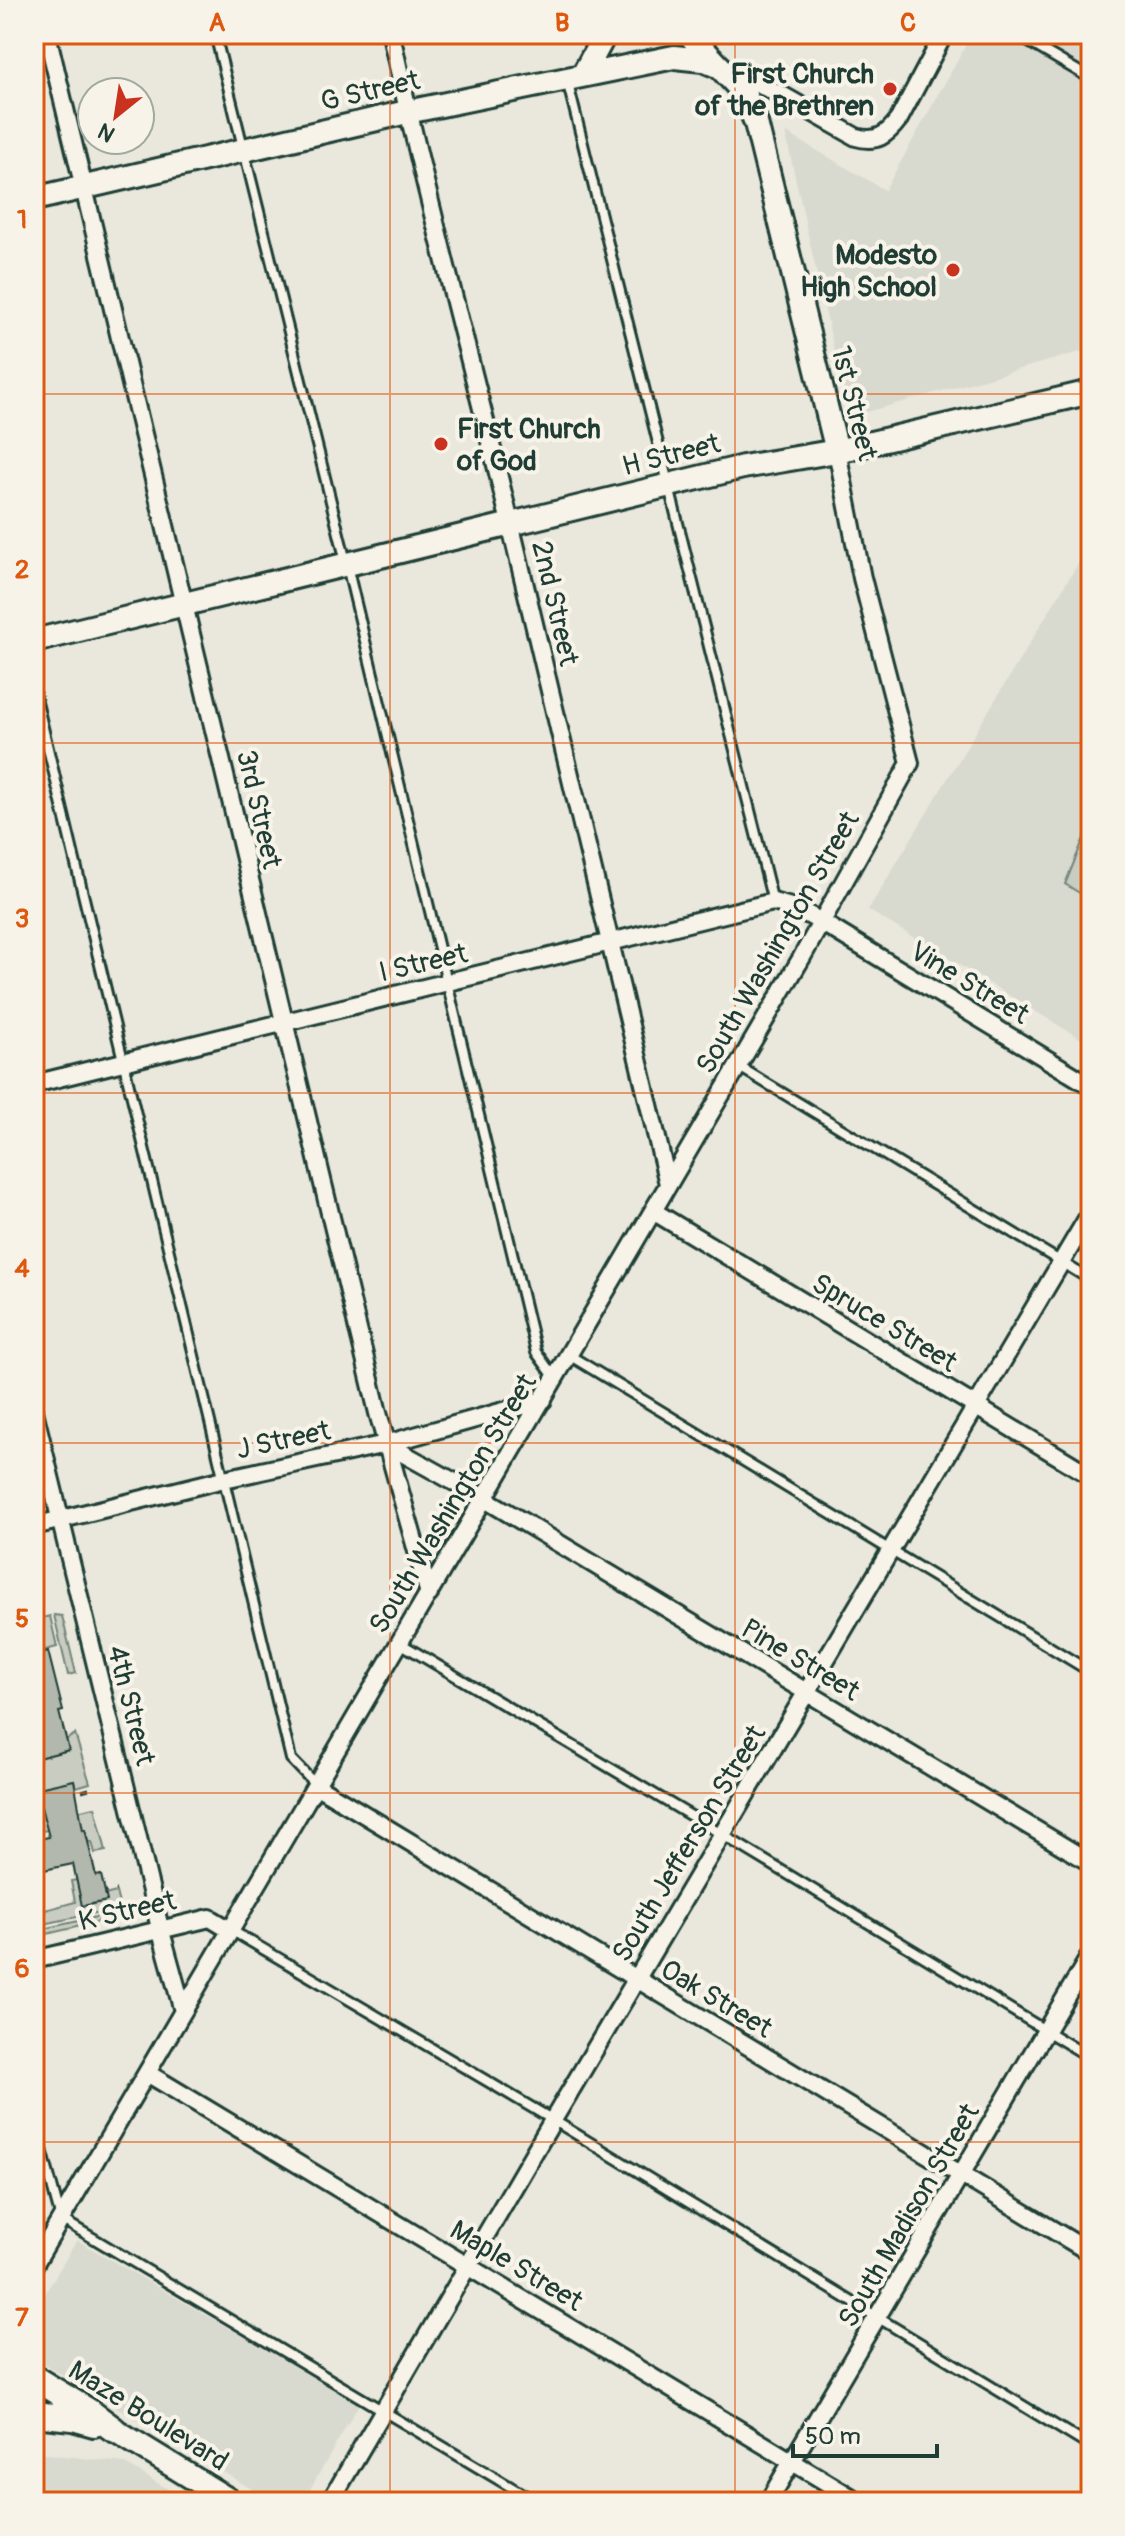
<svg xmlns="http://www.w3.org/2000/svg" width="1125" height="2536" font-family="Pangolin,sans-serif">
<style>
.built{fill:#d9dacf}
.green{fill:#c8ccc1;stroke:#74847a;stroke-width:2}
.building{fill:#b2b8ae;stroke:#1f3d34;stroke-width:2}
.lines{fill:none;stroke-linecap:round;stroke-linejoin:round}
.lane-casing{stroke:#1f3d34;stroke-width:14}
.street-casing{stroke:#1f3d34;stroke-width:22}
.secondary-casing{stroke:#1f3d34;stroke-width:28}
.primary-casing{stroke:#1f3d34;stroke-width:30}
.path{stroke:#1f3d34;stroke-width:3;stroke-dasharray:8 6;stroke-linecap:butt}
.lane{stroke:#f7f3e8;stroke-width:8}
.street{stroke:#f7f3e8;stroke-width:16}
.secondary{stroke:#f7f3e8;stroke-width:22}
.primary{stroke:#f7f3e8;stroke-width:24}
.grid{fill:none;stroke:#de580e;stroke-width:2;stroke-opacity:0.55}
.poi-dot{fill:#c8321e;stroke:#f7f3e8;stroke-width:3}
.labels{text-anchor:middle;stroke-width:8;stroke-linejoin:round;paint-order:stroke}
.poi-label{font-size:28px;font-weight:bold;fill:#1f3d34;stroke:#f7f3e8;text-anchor:end}
.street-label{font-size:28px;fill:#1f3d34;stroke:#f7f3e8}
.neatline{fill:none;stroke:#de580e;stroke-width:3}
.grid-label{font-size:26px;text-anchor:middle;font-weight:bold;fill:#de580e}
</style>
<rect width="100%" height="100%" fill="#eae8dd"/>
<filter id="ink" filterUnits="userSpaceOnUse"><feTurbulence type="fractalNoise" baseFrequency=".0125" numOctaves="2"/><feDisplacementMap in="SourceGraphic" scale="16" xChannelSelector="R" yChannelSelector="G"/><feConvolveMatrix kernelMatrix="1 2 1 2 8 2 1 2 1" color-interpolation-filters="sRGB"/></filter>
<g filter="url(#ink)">
<path class="built" d="M972 34H1091V349L849 417 785 132 885 190Z
M1091 542V1045L868 910Z
M77 2240 359 2404 303 2502H273L34 2358V2312Z
M39 2453 124 2463 190 2502H34V2456Z"/>
<path class="green" d="M34 91 43 131 38 141 45 170 34 175Z
M1091 821V900L1065 884Z
M54 1615 62 1616 76 1673 68 1675Z
M50 1616 57 1647 34 1653V1620Z
M75 1734 90 1783 76 1787 74 1780 34 1791V1759L69 1750 66 1740Z
M34 1799 39 1819 95 1807 106 1851 95 1853 92 1842H88L86 1830 80 1831 77 1823 34 1833Z
M77 1880 83 1906 106 1901 105 1895 116 1892 120 1908 34 1926V1913L75 1902 71 1881Z
M118 1912 119 1917 34 1937V1931Z"/>
<path class="building" d="M48 1651 63 1711 59 1712 69 1750 34 1759V1655Z
M74 1780 83 1830 85 1829 96 1876 101 1875 107 1901 82 1906 73 1864 39 1871 37 1865H34V1844L40 1843 39 1839 49 1837 41 1807 36 1808 34 1789Z"/>
<g class="lines">
<g class="lane-casing">
<path id="lane" d="M215 34 347 566 536 1352 555 1378
M1015 34 1083 74 1091 72
M567 80 773 902
M34 690 291 1759 315 1784
M738 1066 1091 1280
M569 1355 1091 1672
M400 1643 723 1835 1091 2058
M231 1930 553 2120 1091 2447
M34 2120 61 2219 536 2502"/>
</g>
<g class="street-casing">
<path id="street" d="M47 34 378 1413 429 1594
M391 34C426 199 472 362 511 527 564 746 614 965 668 1184
M726 70 780 94 856 137C877 143 887 135 899 119L944 34
M34 1084 773 902 798 909 821 922 1091 1086
M653 1211 1091 1476
M34 1411 160 1928 183 2011
M386 1444 485 1499 1091 1863
M34 1526 224 1479 386 1444 543 1400
M317 1786 1091 2253
M34 1960 210 1918 230 1930
M147 2073 859 2502
M34 2265 802 957 910 763 862 578 837 451
M330 2502 553 2120 1091 1212
M768 2502 1091 1954"/>
</g>
<g class="secondary-casing">
<path id="secondary" d="M689 34 744 93 756 123 837 451
M583 75 605 34
M34 199 407 112 674 57 703 60 720 67
M34 641 743 467 837 451 1091 392
M113 2429 232 2502"/>
</g>
<g class="primary-casing">
<path id="primary" d="M34 2378 90 2412 113 2429
M34 2414 73 2418 94 2424"/>
</g>
<path class="path" d="M34 1691H36
M82 1791 89 1789
M115 1890H116
M105 1892H107"/>
<use href="#lane" class="lane"/>
<use href="#street" class="street"/>
<use href="#secondary" class="secondary"/>
<use href="#primary" class="primary"/>
</g>
</g>
<path class="grid" d="M390 34V2502M735 34V2502M34 394H1091M34 743H1091M34 1093H1091M34 1443H1091M34 1793H1091M34 2142H1091"/>
<g class="poi-dot">
<circle cx="890" cy="89" r="8"/>
<circle cx="953" cy="270" r="8"/>
<circle cx="441" cy="444" r="8"/>
</g>
<g class="labels">
<g class="poi-label">
<text x="874" y="83">First Church<tspan x="874" dy="32">of the Brethren</tspan></text>
<text x="937" y="264">Modesto<tspan x="937" dy="32">High School</tspan></text>
<text x="457" y="438" text-anchor="start">First Church<tspan x="457" dy="32">of God</tspan></text>
</g>
<g class="street-label">
<text transform="translate(370 90) rotate(-13)" y="10">G Street</text>
<text transform="translate(855 403) rotate(76)" y="10">1st Street</text>
<text transform="translate(671 454) rotate(-14)" y="10">H Street</text>
<text transform="translate(556 603) rotate(77)" y="10">2nd Street</text>
<text transform="translate(260 809) rotate(77)" y="10">3rd Street</text>
<text transform="translate(777 942) rotate(-60)" y="10">South Washington Street</text>
<text transform="translate(423 962) rotate(-13)" y="10">I Street</text>
<text transform="translate(970 982) rotate(31)" y="10">Vine Street</text>
<text transform="translate(885 1322) rotate(31)" y="10">Spruce Street</text>
<text transform="translate(283 1439) rotate(-12)" y="10">J Street</text>
<text transform="translate(452 1503) rotate(-59)" y="10">South Washington Street</text>
<text transform="translate(801 1659) rotate(31)" y="10">Pine Street</text>
<text transform="translate(132 1705) rotate(76)" y="10">4th Street</text>
<text transform="translate(688 1843) rotate(-59)" y="10">South Jefferson Street</text>
<text transform="translate(127 1910) rotate(-13)" y="10">K Street</text>
<text transform="translate(717 1998) rotate(31)" y="10">Oak Street</text>
<text transform="translate(908 2215) rotate(-60)" y="10">South Madison Street</text>
<text transform="translate(517 2265) rotate(31)" y="10">Maple Street</text>
<text transform="translate(149 2415) rotate(32)" y="10">Maze Boulevard</text>
</g>
</g>
<rect width="1125" height="2536" fill="none" stroke="#f7f3e8" stroke-width="88"/>
<g transform="translate(116 116) rotate(210)"><circle r="38" fill="#f7f3e8" stroke="#a1aaa0" stroke-width="2"/>
<path d="M0-6L14 30L0 20L-14 30Z" fill="#c8321e"/>
<text y="-12" font-size="22" font-weight="bold" text-anchor="middle" fill="#1f3d34">N</text>
</g>
<path d="M793 2444v12h144v-12" fill="none" stroke="#1f3d34" stroke-width="4"/>
<text x="805" y="2444" font-size="24" fill="#1f3d34" stroke="#f7f3e8" stroke-width="6" paint-order="stroke">50 m</text>
<rect x="44" y="44" width="1037" height="2448" class="neatline"/>
<g class="grid-label">
<text x="217" y="31">A</text>
<text x="562" y="31">B</text>
<text x="908" y="31">C</text>
<text x="22" y="228">1</text>
<text x="22" y="578">2</text>
<text x="22" y="927">3</text>
<text x="22" y="1277">4</text>
<text x="22" y="1627">5</text>
<text x="22" y="1977">6</text>
<text x="22" y="2326">7</text>
</g>
</svg>
